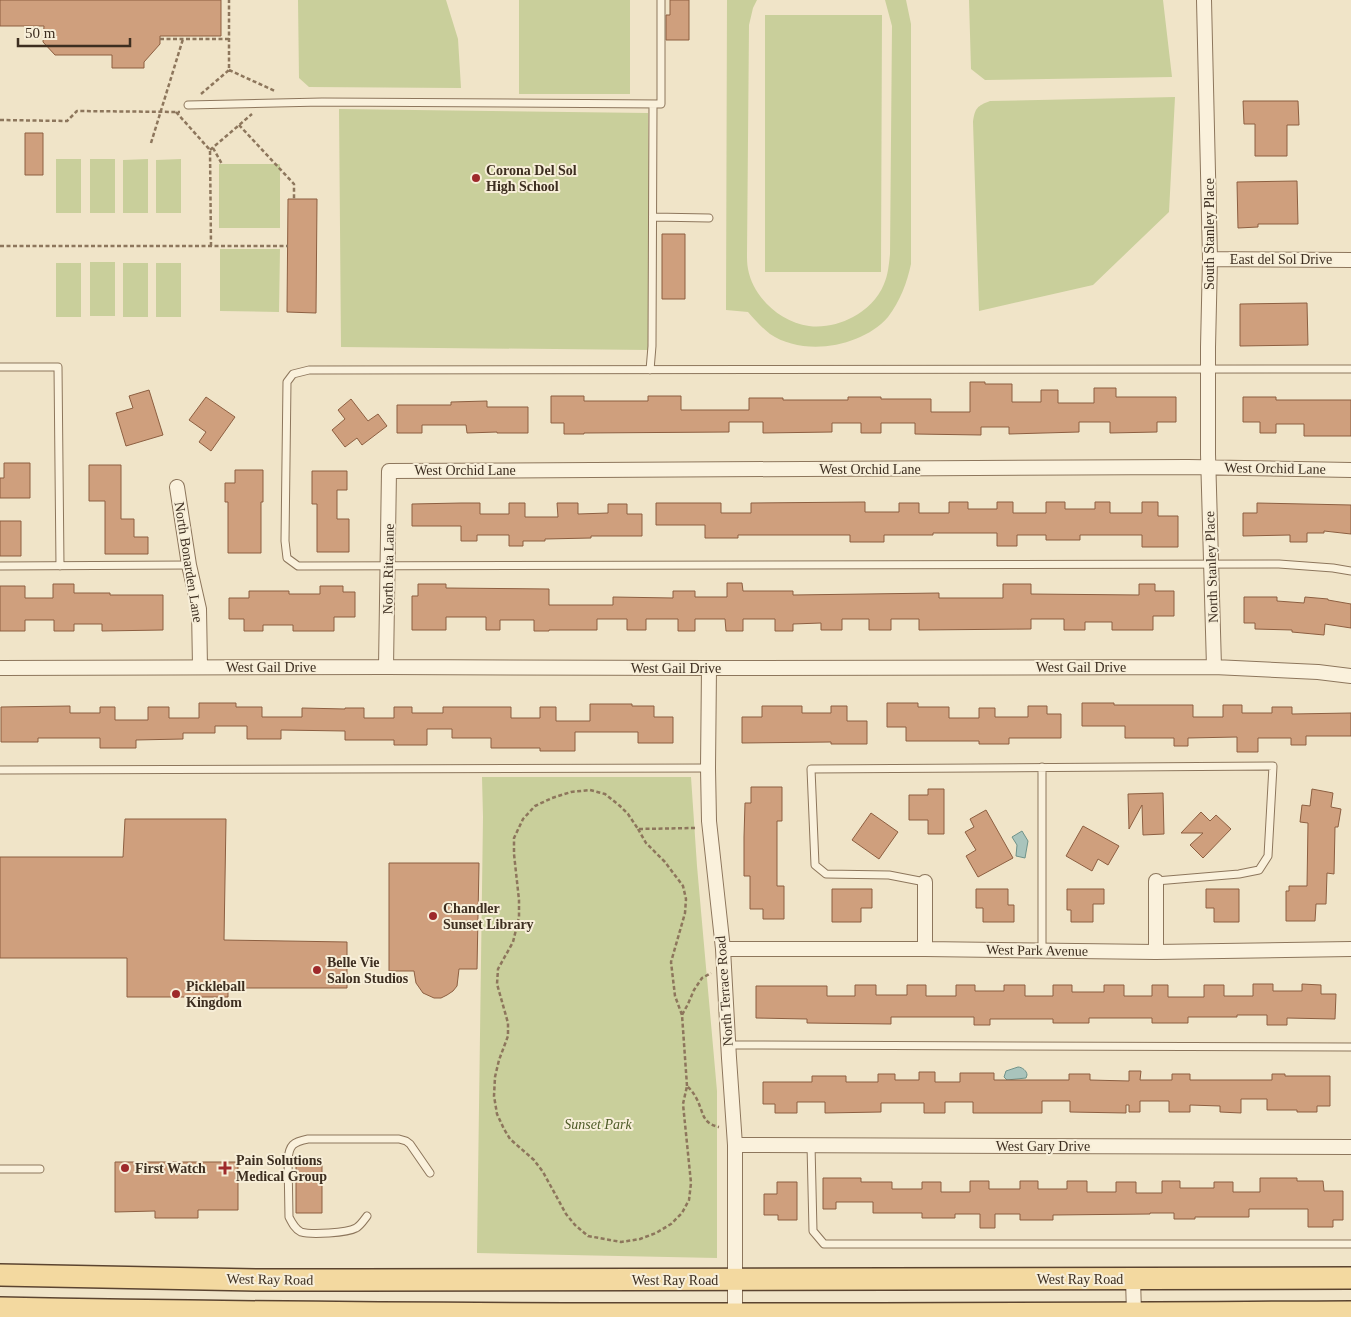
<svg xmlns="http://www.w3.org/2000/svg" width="1351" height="1317" font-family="'Times New Roman',serif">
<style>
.green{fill:#c9cf9b}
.water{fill:#a9c4bc;stroke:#6f938a}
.building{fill:#cf9f7d;stroke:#8d5f41}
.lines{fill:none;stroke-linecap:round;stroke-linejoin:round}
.service-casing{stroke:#8d765c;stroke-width:9}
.minor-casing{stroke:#8d765c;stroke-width:16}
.primary-casing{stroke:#5b4430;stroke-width:24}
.path{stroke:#8d765c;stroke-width:2.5;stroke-dasharray:4 2.5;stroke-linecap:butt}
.service{stroke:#faf1dc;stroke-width:7}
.minor{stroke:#faf1dc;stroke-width:14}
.primary{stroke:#f3d9a0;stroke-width:21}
.poi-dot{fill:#9e2a2b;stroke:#f7eed8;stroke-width:2}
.labels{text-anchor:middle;stroke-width:4;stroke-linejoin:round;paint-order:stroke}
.poi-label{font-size:14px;font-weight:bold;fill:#3d2e20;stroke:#f7eed8;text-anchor:start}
.street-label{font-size:14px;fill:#3d2e20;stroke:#f7eed8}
.park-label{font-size:14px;font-style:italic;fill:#4d5a26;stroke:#f7eed8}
</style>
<rect width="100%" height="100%" fill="#f0e4c8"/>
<path class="green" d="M298 0H446L458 39 461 88 309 87 299 78Z
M519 0H630V94H519Z
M727 0H757L753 8 749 25 747 254C747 259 747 264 748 269 753 297 780 322 809 326 824 328 840 324 853 317 866 310 878 299 884 284 888 275 889 264 890 254L892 26 885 0H906L911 24V264C907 283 900 301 888 317 862 347 804 357 770 334 762 328 755 320 748 312L726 310Z
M969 0H1163L1172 77 985 80 971 69Z
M765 15H882L881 272H765Z
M1175 97 1169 212 1093 285 979 311 973 122C975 108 977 106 990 101Z
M339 109 648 113 650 350 341 347Z
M56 159H81V213H56Z
M90 159H115V213H90Z
M148 159V213H123V160Z
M181 159V213H156V160Z
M219 164H280V228H219Z
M220 249H280L279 312 220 311Z
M90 262H115V316H90Z
M56 263H81V317H56Z
M123 263H148V317H123Z
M156 263H181V317H156Z
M482 777H691L697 866 717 1091V1258L477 1253 483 817Z"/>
<path class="water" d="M1022 831 1028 841 1025 858 1016 856 1017 845 1012 837Z
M1018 1067C1022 1067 1027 1071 1027 1075L1026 1078 1007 1080 1004 1077 1006 1071Z"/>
<path class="building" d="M0 0H221V36H160V44L144 62V68H112V55H55L43 42 44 26H0Z
M670 0H689V40H666V15H670Z
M1243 101H1298L1299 125H1287V156H1255V124H1244Z
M25 133H43V175H25Z
M1297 181 1298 224H1258V227L1238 228 1237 182Z
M288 199H317L316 313 287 312Z
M662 234H685V299H662Z
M1307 303 1308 345 1240 346V304Z
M970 382H985V384H1012V402H1041V390H1058V403H1094V388H1116V397H1176V422H1157V432L1110 433V422H1079V432L1009 434V427H981V435L915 434V423H881V433H861V423H832V432L763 433V422H729V432L584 433V434H564V423H551V396H584V401H648V396H681V410H749V398H783V400H848V397H881V399H931V412H970Z
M149 390 163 435 126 446 116 413 133 408 129 396Z
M206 397 235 417 211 451 199 442 206 432 189 420Z
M1243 397H1276V400H1351V436H1304V424H1276V433H1260V422H1243Z
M351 399 368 421 378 414 387 426 362 445 357 438 345 447 332 430 345 419 338 410Z
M487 401V407H528V433H497V432L467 433 466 425H422V433H397V405H451V402Z
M4 463H30V498H0V478H4Z
M89 465H121V519H134V537H148V554H105V501H89Z
M235 470H263V502H261V553H228V502H225V483H235Z
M312 471H347V490H337V519H349V552H317V504H312Z
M865 502V512H899V503H919V513H949V502H968V509H997V502H1013V513H1046V502H1065V509H1095V502H1110V513H1142V502H1158V516H1178V547H1142V535H1080V540H1046V535H1017V546H997V533H933V535H884V542H850V535H738V538H705V525H656V503H721V513H751V503Z
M461 503H480V514H509V503H525V517H558L557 503H578V514L608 513V504H627V514H642V536H591V538L545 539V541H523V546H509V535H477V541H461V526H412V504Z
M1257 503 1351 505V534L1324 531V533H1307V542H1290V535L1243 536V513H1257Z
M0 521H21V556H0Z
M727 583H742L743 591H793V595L939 593V598H1003V584H1031V594L1139 595V584H1155V591H1174V616H1153V630H1112V622H1085V630H1064V619H1031V629L919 630V619H891V630H869V619H842V630H821V623L793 624V631H775V619H743V631H726L725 619H695V631H678V619H646V630H627V619H597V630H549V631H534V620H500V630H486V617H446V630H412V596H418V584H446V588L549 589V605H613V597L673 598V591H695V597H727Z
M53 584H74V593H110V595H163V630L102 631V624H74V631H54V620H25V631H0V586H25V598H53Z
M320 586H343V592H355V617H334V631H293V625H263V631H244V619H229V598H249V591H289V594H320Z
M1244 597H1277V601L1304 603 1305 597 1328 599V600L1351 604V628L1325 624 1324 635 1292 632V630L1255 629V623H1244Z
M199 703H236V707H262V717H302V708L345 709V708H364V718H394V707H412V713H443V707H511V718H540V707H556V721H590V704H632V706H654V717H673V743H638V732H575V751H540V748H491V738H452V729H427V745H394V740H345V731L281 730V739H247V726H215V733H183V739L136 740V748H100V738H38V742H1V707L70 706V713H100V707H115V720H148V707H169V718H199Z
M887 703H918V707H949V718H979V708H995V717H1028V706H1047V714H1061V738H1009V744H979V741H906V727H887Z
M1082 703H1114V705H1193V717H1223V705H1242V713H1272V707H1292V714L1351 713V736H1306V745H1291V738H1258V752H1237V737L1188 738V746H1174V738H1125V726H1082Z
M762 706H802V713H831V706H847V721H867V744H831V742L742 743V717H762Z
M751 787H782V821H777V886H784V919H763V909H750V876H744V837L745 803H751Z
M928 789H944V834H928V820H909V795H928Z
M1312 789 1333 793 1331 807 1341 809 1338 827H1335L1334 874 1327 873 1326 904H1316L1315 921H1286V891H1289V886H1307L1308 823 1300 822 1302 805 1310 806Z
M1163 793 1164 834 1143 835 1142 805 1129 829 1128 794Z
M986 810 1013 858 978 877 966 856 976 850 965 832 974 827 970 819Z
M1201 812 1210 821 1216 815 1231 829 1203 858 1190 845 1203 833H1181Z
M871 813 898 832 879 859 852 840Z
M125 819H226L224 940 347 942V988H228V997H127V958H0V857H123Z
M1083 826 1119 846 1108 865 1098 859 1092 871 1066 856Z
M389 863H479L477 969H459L457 986 453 991 447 995 441 998H434L423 993 416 983 414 971H389Z
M832 889H872V908H861V922H832Z
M976 889H1008V905H1014V922H983V908H976Z
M1067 889H1104V904H1093V922H1071V910H1067Z
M1206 889H1239V922H1214V908H1206Z
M1253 984H1273V991H1302V984L1321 985V994H1336L1335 1019 1287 1018V1025H1267V1015H1237V1017H1188V1023H1152V1018H1089V1023H1053V1019H990V1025H974V1017H891V1024L807 1023V1019L756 1018V986H827V996H855V985H876V995H907V985H926V996H956V985H975V991H1004V985H1025V996H1053V985H1072V992H1104V985H1124V996H1152V985H1168V997H1204V985H1224V996H1253Z
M1129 1071H1141L1140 1080H1172V1074H1190V1080H1272V1074H1285V1076H1330V1106H1317V1112H1297V1110H1267V1099H1241V1113L1220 1112V1106L1190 1105V1112H1169V1101H1140V1112H1129V1105H1126V1113L1070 1112V1101H1042V1113H973V1102H945V1113H924V1103H881V1112L825 1113V1102H797V1113H775V1104H763V1082H812V1076H846V1082H878V1074H895V1080H919V1072H935V1082H960V1073H994V1080H1069V1074H1090V1080L1129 1081Z
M296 1159H322V1213H296Z
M115 1162H238V1210H198V1218H155V1211L115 1212Z
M823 1178H861V1182H892V1189H922V1182H941V1192H970V1181H989V1189H1020V1181H1038V1189H1067V1181H1087V1192H1116V1182H1136V1193H1162V1181H1180V1188H1214V1182H1233V1192H1260V1178H1297V1181H1323L1324 1191H1343V1220H1333V1227H1308V1209H1249V1217H1195V1219H1174V1213H1150V1214L1053 1215V1220H1020V1214H995V1228H980V1214H955V1218H922V1213H873V1202H836V1209H823Z
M777 1182H797V1220H778V1215H764V1194H777Z"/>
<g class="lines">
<g class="service-casing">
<path id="service" d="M188 105 322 102 661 104V0
M653 217 709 218
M0 367H58L60 566
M1351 369 309 370 293 374 287 382 285 541 287 558 298 566 1279 564 1333 568 1351 571
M650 370 652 346 653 104
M0 566 189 565
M1042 767V951
M0 770 708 768
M925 882 889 875 826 874 815 865 811 769 1273 766 1268 856 1259 870 1239 874 1156 881
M728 1045 1351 1047
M811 1145 813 1231 824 1244H1351
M0 1169H40
M367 1216C364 1220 360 1226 356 1228 347 1233 311 1235 301 1232 295 1229 292 1223 289 1217L288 1160C289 1145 293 1142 308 1139H399L406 1141 410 1144 430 1173"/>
</g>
<g class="minor-casing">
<path id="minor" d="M1204 0 1210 259 1208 347V454L1214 667
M1210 259 1351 260
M177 487 189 565 199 609 200 667
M386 667 389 471 1188 467 1351 470
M0 668 386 667 709 668 1214 667 1318 672 1351 676
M709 668 708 768 709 821 723 949 729 1058 735 1145V1315
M925 882V949
M723 949H925L1156 952 1351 949
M1156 952V881
M735 1145 1351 1147
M1133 1317 1134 1313 1133 1279"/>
</g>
<g class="primary-casing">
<path id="primary" d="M0 1275 257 1280H357L1351 1278
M0 1308C450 1317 901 1314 1351 1312"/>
</g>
<path class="path" d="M160 39H229
M229 70 275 91
M201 94 229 70V0
M176 112 210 150 211 246
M0 120 67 121 77 111 180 112
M239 125 294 184V199
M151 143 183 39
M213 148 222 164
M210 150 252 114
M0 246H288
M695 828 638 829 628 814 620 806 605 794 590 790 571 792 552 798 535 806 523 819 514 838V854L519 900V917L513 942 498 969 497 984 508 1023V1036L499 1060 495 1077 494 1096 497 1114 504 1129 510 1139 534 1160 543 1172 566 1214 575 1225 588 1236 621 1242 640 1239 656 1233 671 1224 682 1213 689 1200 691 1183 683 1104 687 1086C690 1089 693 1092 695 1096 704 1110 700 1123 719 1127
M638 829 646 843 665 862 683 886 686 899 685 913 671 962 675 996 682 1015
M687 1086 682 1015 688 1004 694 990 702 978 711 973"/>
<use href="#service" class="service"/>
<use href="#minor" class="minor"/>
<use href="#primary" class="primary"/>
</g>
<g class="poi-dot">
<circle cx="476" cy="178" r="5"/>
<circle cx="433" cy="916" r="5"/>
<circle cx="317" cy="970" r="5"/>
<circle cx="176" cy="994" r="5"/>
<circle cx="125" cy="1168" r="5"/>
<path d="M222.5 1160.5h5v5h5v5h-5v5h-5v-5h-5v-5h5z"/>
</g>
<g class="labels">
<g class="poi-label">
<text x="486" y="175">Corona Del Sol<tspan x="486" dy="16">High School</tspan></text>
<text x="443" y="913">Chandler<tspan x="443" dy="16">Sunset Library</tspan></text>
<text x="327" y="967">Belle Vie<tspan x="327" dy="16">Salon Studios</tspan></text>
<text x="186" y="991">Pickleball<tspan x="186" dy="16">Kingdom</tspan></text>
<text x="236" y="1165">Pain Solutions<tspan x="236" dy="16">Medical Group</tspan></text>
<text x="135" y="1173">First Watch</text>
</g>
<g class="street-label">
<text transform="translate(1209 234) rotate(-90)" y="5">South Stanley Place</text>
<text x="1281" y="264">East del Sol Drive</text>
<text transform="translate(1275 468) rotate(1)" y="5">West Orchid Lane</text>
<text x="870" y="474">West Orchid Lane</text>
<text x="465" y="475">West Orchid Lane</text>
<text transform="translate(189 562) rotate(81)" y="5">North Bonarden Lane</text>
<text transform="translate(1211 567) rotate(-92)" y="5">North Stanley Place</text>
<text transform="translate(388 569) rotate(-89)" y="5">North Rita Lane</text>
<text x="271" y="672">West Gail Drive</text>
<text x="1081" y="672">West Gail Drive</text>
<text x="676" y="673">West Gail Drive</text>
<text transform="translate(1037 950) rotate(1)" y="5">West Park Avenue</text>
<text transform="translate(724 991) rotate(-94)" y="5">North Terrace Road</text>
<text x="1043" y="1151">West Gary Drive</text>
<text transform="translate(270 1279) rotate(1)" y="5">West Ray Road</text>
<text x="1080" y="1284">West Ray Road</text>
<text x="675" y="1285">West Ray Road</text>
</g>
<g class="park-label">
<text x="598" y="1129">Sunset Park</text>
</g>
</g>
<path d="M18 38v8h112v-8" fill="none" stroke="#3d2e20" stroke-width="2.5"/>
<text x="25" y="38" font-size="15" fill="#3d2e20" stroke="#f7eed8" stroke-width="4" paint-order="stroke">50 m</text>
</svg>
